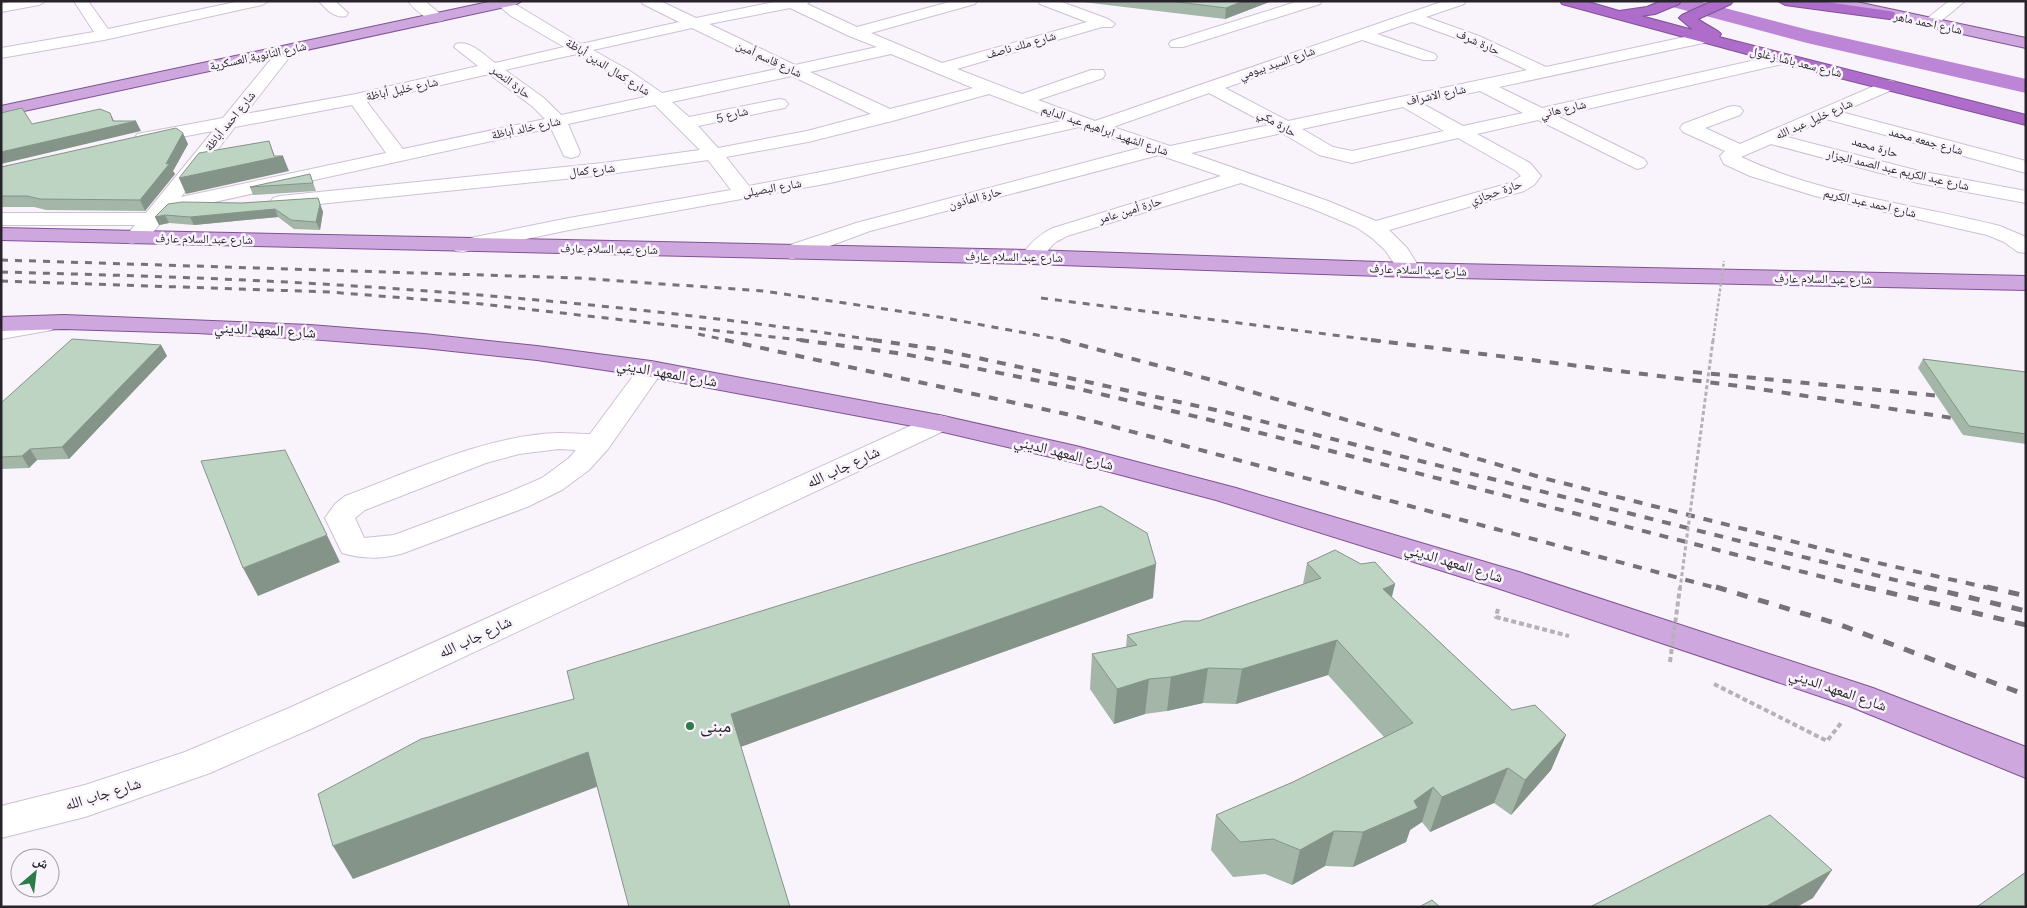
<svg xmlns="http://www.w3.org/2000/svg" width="2027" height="908" font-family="Raleway,'Noto Naskh Arabic',sans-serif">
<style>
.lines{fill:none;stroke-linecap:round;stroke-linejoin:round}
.canal{fill:#bd85d6;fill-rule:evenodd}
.minor-casing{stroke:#cec0d5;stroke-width:2}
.major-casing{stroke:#7f5392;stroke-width:2}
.highway-casing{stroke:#7f5392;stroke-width:2}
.path{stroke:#b6b0b9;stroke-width:4;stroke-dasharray:5 3;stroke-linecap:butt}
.minor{fill:#fff;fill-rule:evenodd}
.major{fill:#cea7df;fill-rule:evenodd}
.highway{fill:#ae6dca;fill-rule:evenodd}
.rail-far2{stroke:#77717a;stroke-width:3;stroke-dasharray:7 7;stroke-linecap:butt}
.rail-far1{stroke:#77717a;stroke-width:4;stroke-dasharray:9 9;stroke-linecap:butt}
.rail{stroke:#77717a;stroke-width:5;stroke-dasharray:11 11;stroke-linecap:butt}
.path-bridge-far2{stroke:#b6b0b9;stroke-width:2.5;stroke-dasharray:3 2;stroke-linecap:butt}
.path-bridge-far1{stroke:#b6b0b9;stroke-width:3;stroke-dasharray:4 2.5;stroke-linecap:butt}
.path-bridge{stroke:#b6b0b9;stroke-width:4;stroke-dasharray:5 3;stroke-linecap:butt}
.wall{fill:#a3b6a8}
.shaded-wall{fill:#859488}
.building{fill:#bed4c3;stroke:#859488}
.poi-dot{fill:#2e7b4a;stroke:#f9f3fc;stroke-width:2}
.labels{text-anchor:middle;stroke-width:5;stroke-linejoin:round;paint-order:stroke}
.far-street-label{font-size:12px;fill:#28232b;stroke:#f9f3fc}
.street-label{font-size:15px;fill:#28232b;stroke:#f9f3fc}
.near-poi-label{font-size:18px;fill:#28232b;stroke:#f9f3fc;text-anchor:start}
</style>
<rect width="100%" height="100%" fill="#f9f3fc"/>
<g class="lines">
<path class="canal" d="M1662 1H1698L1809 30 2026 79V93L1807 43 1665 5Z"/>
<g class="minor-casing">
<path id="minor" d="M14 1H46L39 5 1 12V4Z
M74 1H88L108 29 240 1H269L262 5 104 40 1 58V48L94 32Z
M319 1H335L348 13 346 16C335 19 326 9 319 1Z
M408 1H425L445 18 442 21C430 24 415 10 408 1Z
M493 1H510L581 44 679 22 643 4 641 1H660L696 18 779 1H810L807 4 857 27 953 1H977L975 4 871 33 942 63 1087 22 1040 4 1038 1H1059L1108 19 1115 24 1112 27H1102L957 69 1022 94 1091 70H1103L1105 74 1103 78 1038 100 1095 121 1444 1H1466L1464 4 1426 17 1479 36 1546 67 1703 33 1709 35 1711 38 1709 41 1703 43 1499 87 1542 108 1782 54 1788 56 1790 59 1788 62 1782 64 1557 116 1644 159 1647 163 1644 167 1637 169 1538 120 1477 134 1530 163 1541 176 1534 185 1524 191 1389 230 1407 248 1421 270 1418 275 1410 277 1402 275 1385 250 1372 238 1356 227 1313 209 1241 183 1067 236C1064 238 1059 240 1056 242 1043 252 1044 267 1023 262L1020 257C1029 245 1039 234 1053 228L1221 176 1159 155 870 231 800 257 792 259 784 257 781 252 784 247 856 223 1140 148 1079 127 830 183 569 230 463 252 455 251 452 246 455 241 569 218 731 190 708 160 603 175 280 208 273 206 270 202 273 198 280 196 603 163 700 150 655 105 568 124 580 152 578 156 571 158 564 156 551 128 169 212C158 225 147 247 127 243L124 238 135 225H1V213H146L213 131 144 144 137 142 135 138 137 134 223 118 281 47H293L295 50 245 114 356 94 478 66 454 47 456 44C470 40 484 55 495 63L564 47 511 16ZM790 8 849 36 877 47 795 65 709 24ZM1412 22 1467 42 1527 70 1288 121 1225 88 1362 40 1423 60H1435L1437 57 1435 54 1377 34ZM692 28 777 69 662 93 630 71 593 50ZM577 54 618 78 645 97 561 115 544 98 505 70ZM891 54 973 88 890 109 810 72ZM489 74 532 106 545 119 403 149 367 102ZM792 76 871 114 807 131 718 148 698 126 779 109 785 108 788 104 785 100 779 99 689 117 672 102ZM1480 91 1523 113 1463 126 1421 103ZM1209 93 1269 125 1170 146 1113 127ZM989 94 1061 121 913 154 749 186 726 157 808 142 896 120ZM352 105 386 153 181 197 235 127ZM1403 107 1444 131 1352 151 1333 147 1302 129ZM1282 133 1319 155 1352 163 1458 138 1516 171 1521 176 1510 183 1376 221 1328 201 1191 153Z
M1299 1H1322L1320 4 1183 47H1171L1169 44 1171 41Z
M1949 1H1965L1935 26H1925L1922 23 1925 20Z
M1888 80 1894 81 1896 85 1894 89 1841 112 2026 161V173L1826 119 1787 137 1919 171 2026 191V203L1918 183 1771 144 1741 157C1822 195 1914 204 2000 226L2026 237V253L2018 252 2004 242 1987 235 1815 196 1750 176 1724 164 1720 156 1725 151 1683 132 1680 128 1683 124 1728 107 1734 106 1740 107 1743 111 1740 115 1705 128 1740 144Z
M44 318 52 320 56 325 52 330 1 339V325Z
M651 361 660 364 664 369 608 449 589 470 562 490 527 507 401 554C380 559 363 559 342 553L325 518 335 504 345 496C410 472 490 434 560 433 570 433 580 434 590 434L642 364ZM559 449 576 450 569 458 542 478 507 493 394 535 364 538 355 518 365 510 486 463 519 454Z
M939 415 948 417 952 423 948 429 313 728 210 773 85 817 1 838V806L85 785 185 752 289 708 930 417Z"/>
</g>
<g class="major-casing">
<path id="major" d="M493 1H522L515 5 1 116V106Z
M1823 1H1852L2026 38V48L1830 5Z
M1 228 1031 250 1410 263 2026 276V290L1410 277 1031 264 1 240Z
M64 315 310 325 424 334 537 346 651 361 939 415 1076 446 1236 488 1519 572 1873 688 2026 747V778L1849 706 1497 588 1216 500 1072 462 939 431 651 377 537 360 424 348 310 339 196 333 64 329 1 331V317Z"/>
</g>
<g class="highway-casing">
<path id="highway" d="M1560 1H1585L1619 11 1647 7 1661 1H1681L1679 4 1655 14 1641 16 1693 30 1679 18 1682 15 1713 1H1733L1731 4 1698 19C1704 24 1718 30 1721 34L1719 37 2026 115V125L1776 62 1562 4Z
M1778 1H1820L1889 11 1894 12 1896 15 1894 18 1889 19 1785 5Z"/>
</g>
<path class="path" d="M1498 609 1496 617 1569 636
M1714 684 1827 741 1841 723"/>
<use href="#minor" class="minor"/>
<use href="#major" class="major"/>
<use href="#highway" class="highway"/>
<path class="rail-far2" d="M1 260 578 278 763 291 939 317 1069 341
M1 272C113 275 226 278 338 285 520 296 701 314 881 341
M1 281 329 292 482 304 809 341
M1041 298 1381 341
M698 334 731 341"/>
<path class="rail-far1" d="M725 340 1066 414 1720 589
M800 340 904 354 1075 388 1202 418 1870 589
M873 340 937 349 1225 412 1931 589
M1062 340 1208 379 1543 478 1874 562 1993 589
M1371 340 1739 386 1966 420
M1693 372 1951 397"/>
<path class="rail" d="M1716 587 1838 624 2026 695
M1865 587 2026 625
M1926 587 2026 611
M1987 587 2026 596"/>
<path class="path-bridge-far2" d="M1713 341 1724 261"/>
<path class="path-bridge-far1" d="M1680 589 1713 340"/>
<path class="path-bridge" d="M1670 662 1680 587"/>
</g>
<path class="wall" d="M1074 1H1272L1225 19Z
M188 144 173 171 175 174 145 211 46 210 34 207H1V167Z
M310 174 316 191 253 195 250 187Z
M318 198 323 212 320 230 294 229 278 217 194 225 169 223 159 225 155 217 242 203Z
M161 345 167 356 69 459 37 460 29 468 1 469V403Z
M1923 359 2026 372V444L1963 435 1918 368Z
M1307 563 1395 584 1392 597 1512 710 1566 735 1551 770 1511 815 1494 803 1430 832 1422 822 1410 830 1406 842 1353 867 1325 866 1292 885 1265 874 1233 877 1211 850 1216 815 1293 782 1384 737 1328 675 1236 704 1203 703 1167 711 1145 714 1114 724 1090 689 1092 654 1126 648 1127 635 1199 621 1303 584Z"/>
<path class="shaded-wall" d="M1243 1H1272L1225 19 1226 8Z
M110 113 116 125 136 121 141 131 1 164V152Z
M183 133 188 144 173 171 175 174 145 211 140 200Z
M269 141 275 157 283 156 289 171 186 194 179 178Z
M320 204 323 212 320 230 316 222Z
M275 209 278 217 194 225 190 217Z
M165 215 169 223 159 225 155 217Z
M161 345 167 356 69 459 62 447Z
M30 449 37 460 29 468 22 456Z
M327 535 340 562 258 596 243 568Z
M1156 564 1153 598 738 748 731 714Z
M1395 584 1386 618 1383 589Z
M1337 640 1328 675 1236 704 1242 669Z
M1208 668 1203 703 1167 711 1171 677Z
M1149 679 1145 714 1114 724 1117 689Z
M1566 735 1551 770 1511 815 1525 780Z
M588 752 599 786 353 879 333 846Z
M1508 768 1494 803 1430 832 1442 797Z
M1433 787 1422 822 1410 830 1406 842 1353 867 1363 832 1414 801Z
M1334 831 1325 866 1292 885 1300 850Z
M1832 870 1813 898 1797 907H1765Z"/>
<path class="building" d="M1170 1H1243L1226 8Z
M22 108 32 124 100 109 110 113 113 121H136L1 152V113Z
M176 128 183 133 166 164 170 163 140 200 40 199 27 196H1V167Z
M269 141 274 156H283L179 178 199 153Z
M310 174 313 183 250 187Z
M318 198 320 204 316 222 291 220 275 209 190 217 165 215 155 217 168 204 182 202 242 203Z
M72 339 161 345 62 447 30 449 22 456 1 457V403Z
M1923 359 2026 372V434L1969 426Z
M285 450 327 535 243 568 201 461Z
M1101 506 1147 533 1156 564 731 714 790 907H629L588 752 333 846 318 794 421 739 574 699 567 671Z
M1335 550 1361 564 1375 562 1395 584 1383 589 1512 710 1535 705 1566 735 1525 780 1508 768 1442 797 1433 787 1414 801 1418 808 1363 832 1334 831 1300 850 1273 839 1240 842 1216 815 1293 782 1413 723 1337 640 1242 669 1208 668 1171 677 1149 679 1117 689 1092 654 1137 645 1127 635 1184 621H1199L1321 578 1307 563Z
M1770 815 1832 870 1765 907H1590Z
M2026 872V907H1976L1981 904Z
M1432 900 1440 907H1419Z"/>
<circle class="poi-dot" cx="690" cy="726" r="5"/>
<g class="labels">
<g class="far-street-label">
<text transform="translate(1928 23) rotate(12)" y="4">شارع احمد ماهر</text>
<text transform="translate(1478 42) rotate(24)" y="4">حارة شرف</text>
<text transform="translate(1021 45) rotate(-16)" y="4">شارع ملك ناصف</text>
<text transform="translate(258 56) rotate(-12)" y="4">شارع الثانوية العسكرية</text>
<text transform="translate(769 59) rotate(25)" y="4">شارع قاسم أمين</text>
<text transform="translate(1796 62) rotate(14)" y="4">شارع سعد باشا زغلول</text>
<text transform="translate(1277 63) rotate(-19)" y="4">شارع السيد بيومي</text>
<text transform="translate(608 67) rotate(32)" y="4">شارع كمال الدين أباظة</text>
<text transform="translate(511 82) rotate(37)" y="4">حارة النصر</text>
<text transform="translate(402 89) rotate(-12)" y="4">شارع خليل أباظة</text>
<text transform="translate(1436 95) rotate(-12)" y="4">شارع الاشراف</text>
<text transform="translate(1563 109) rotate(-13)" y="4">شارع هاني</text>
<text transform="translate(732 114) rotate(-12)" y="4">شارع 5</text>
<text transform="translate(1814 119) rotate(-24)" y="4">شارع خليل عبد الله</text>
<text transform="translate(230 121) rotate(-51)" y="4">شارع احمد أباظة</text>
<text transform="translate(1277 123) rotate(30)" y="4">حارة مكي</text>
<text transform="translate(526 128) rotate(-12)" y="4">شارع خالد أباظة</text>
<text transform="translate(1105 130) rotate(19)" y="4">شارع الشهيد ابراهيم عبد الدايم</text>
<text transform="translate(1926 141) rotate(15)" y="4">شارع جمعه محمد</text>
<text transform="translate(1875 147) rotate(16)" y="4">حارة محمد</text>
<text transform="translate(592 170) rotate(-6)" y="4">شارع كمال</text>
<text transform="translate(1898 170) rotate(13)" y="4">شارع عبد الكريم عبد الصمد الجزار</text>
<text transform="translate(772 188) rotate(-10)" y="4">شارع البصيلى</text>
<text transform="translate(1496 192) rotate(-19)" y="4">حارة حجازي</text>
<text transform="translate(975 198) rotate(-15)" y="4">حارة المأذون</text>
<text transform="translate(1870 203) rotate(13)" y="4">شارع احمد عبد الكريم</text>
<text transform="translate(1130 210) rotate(-17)" y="4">حارة أمين عامر</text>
<text transform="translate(204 239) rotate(1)" y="4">شارع عبد السلام عارف</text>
<text transform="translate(609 249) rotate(1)" y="4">شارع عبد السلام عارف</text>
<text transform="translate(1014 257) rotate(1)" y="4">شارع عبد السلام عارف</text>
<text transform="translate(1418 270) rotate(2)" y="4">شارع عبد السلام عارف</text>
<text transform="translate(1823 279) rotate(1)" y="4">شارع عبد السلام عارف</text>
</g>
<g class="street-label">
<text transform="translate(265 330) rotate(3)" y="5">شارع المعهد الديني</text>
<text transform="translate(667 373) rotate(10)" y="5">شارع المعهد الديني</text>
<text transform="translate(1064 453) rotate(14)" y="5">شارع المعهد الديني</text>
<text transform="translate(843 467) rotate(-25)" y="5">شارع جاب الله</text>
<text transform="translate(1454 563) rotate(17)" y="5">شارع المعهد الديني</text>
<text transform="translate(475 637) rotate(-25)" y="5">شارع جاب الله</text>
<text transform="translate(1838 690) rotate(19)" y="5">شارع المعهد الديني</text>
<text transform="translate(103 794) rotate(-17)" y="5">شارع جاب الله</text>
</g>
<g class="near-poi-label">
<text x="700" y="732">مبنى</text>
</g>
</g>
<rect width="2027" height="908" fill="none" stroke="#28232b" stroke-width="5"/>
<g transform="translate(35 873) rotate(28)"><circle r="24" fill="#f9f3fc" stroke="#a5a0a8"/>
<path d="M0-4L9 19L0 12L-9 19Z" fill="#2e7b4a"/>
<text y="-8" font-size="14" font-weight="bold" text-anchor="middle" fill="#28232b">ش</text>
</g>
</svg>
